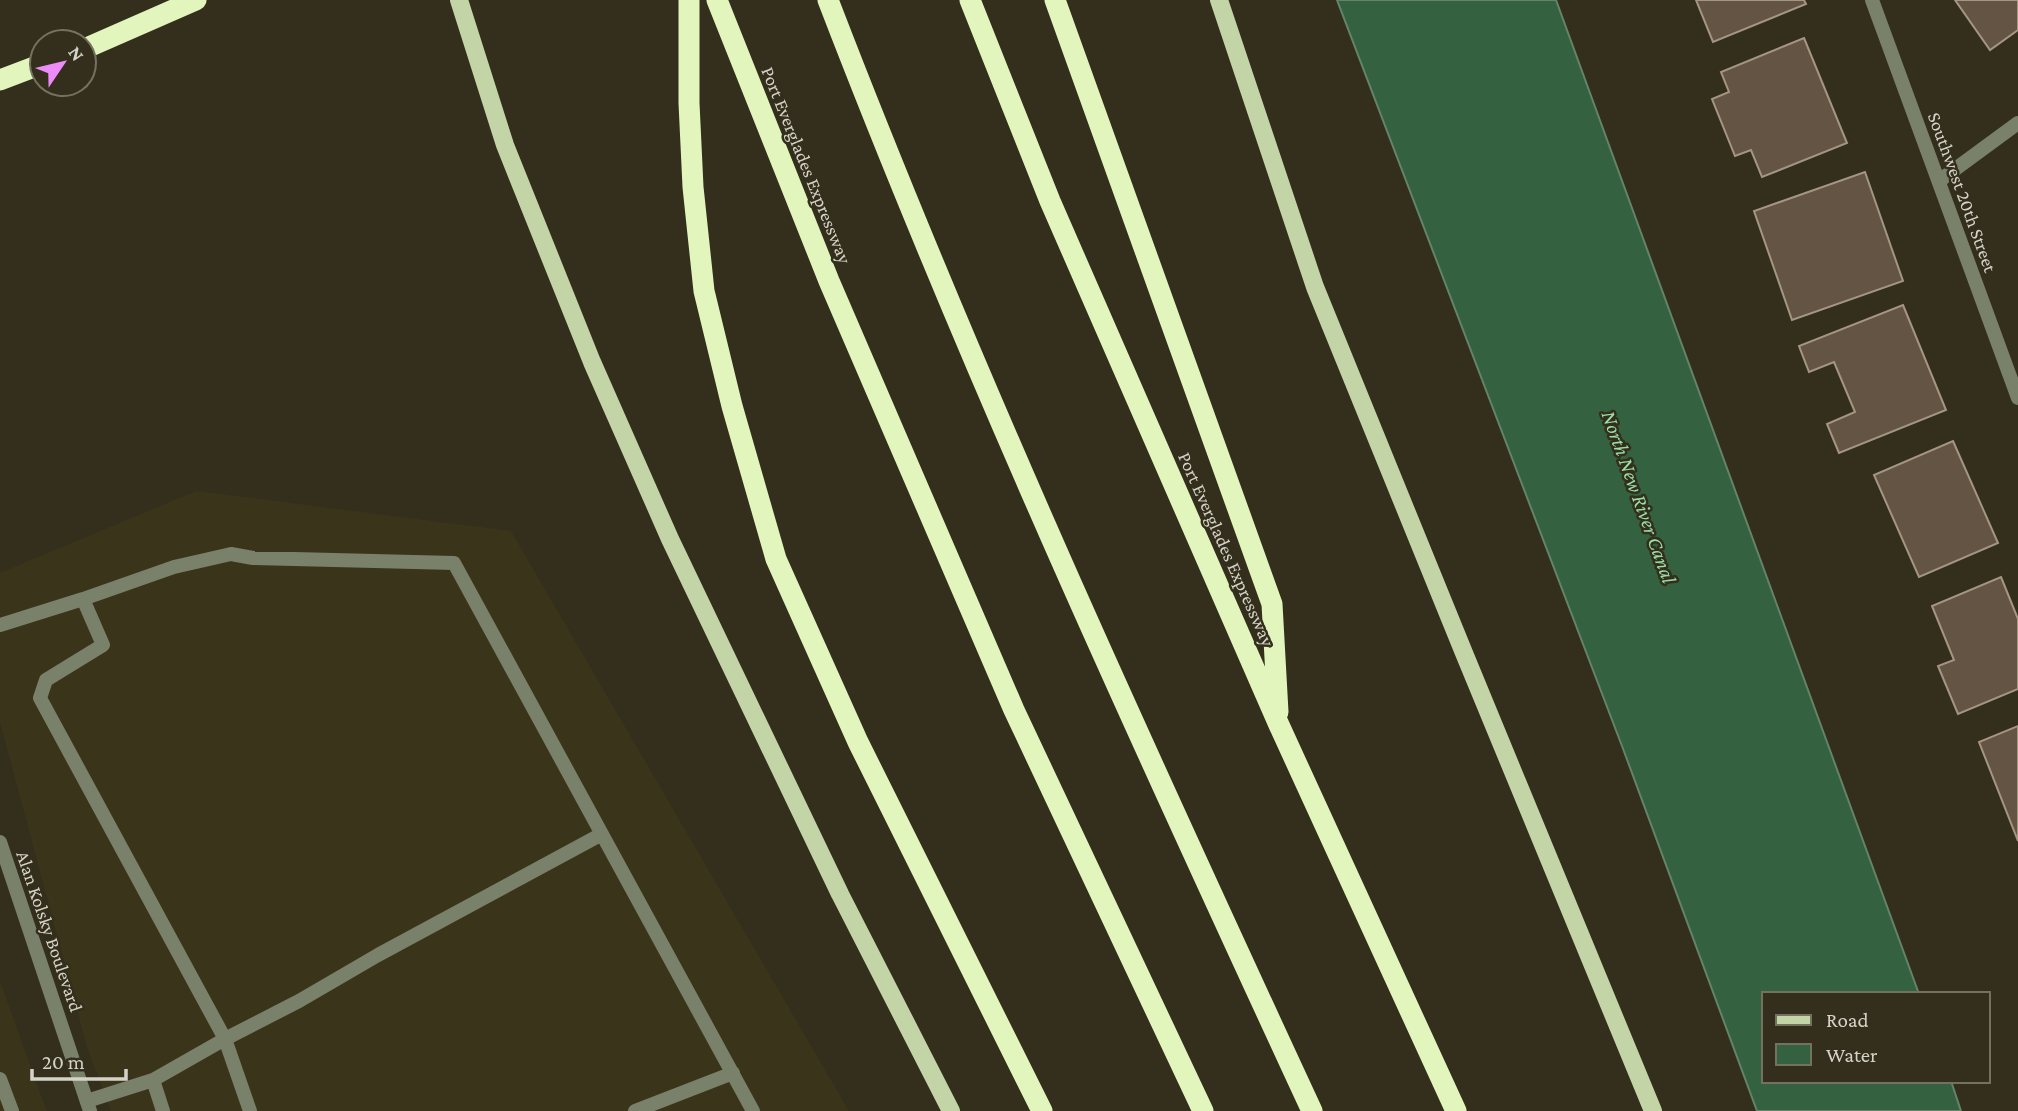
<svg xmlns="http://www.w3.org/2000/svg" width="2018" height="1111" font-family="'Crimson Pro',serif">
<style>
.built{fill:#3a341a}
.water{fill:#34613f;stroke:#648368;stroke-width:2}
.building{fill:#635444;stroke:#a59583;stroke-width:2}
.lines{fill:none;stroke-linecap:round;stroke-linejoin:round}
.service{stroke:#79816b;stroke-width:14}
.minor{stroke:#79816b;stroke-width:14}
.primary{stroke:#c3d4a6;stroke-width:18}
.motorway{stroke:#e1f5bd;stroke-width:21}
.labels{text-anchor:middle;stroke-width:5;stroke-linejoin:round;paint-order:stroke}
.street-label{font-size:19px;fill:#d5d3c7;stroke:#332f1c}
.water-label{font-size:21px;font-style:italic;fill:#97dfa7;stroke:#332f1c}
</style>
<rect width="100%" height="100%" fill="#332f1c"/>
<path class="built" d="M196 491 511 531 849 1111H111L87 1047 0 722V573Z
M0 981 39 1090 47 1111H0Z"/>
<path class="water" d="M1337 0H1556L1919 994H1764V1081H1951L1961 1111H1757L1622 746Z"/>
<path class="building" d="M1696 0H1804L1806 4 1713 42Z
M1955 0H2018V30L1990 50Z
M1804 38 1847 143 1762 177 1751 150 1735 156 1712 99 1729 92 1721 72Z
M1865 172 1903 281 1792 320 1754 211Z
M1903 305 1946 410 1839 453 1827 424 1855 412 1834 362 1809 372 1799 346Z
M1953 441 1998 543 1919 577 1874 475Z
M2001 577 2018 619V689L1958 714 1938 666 1954 660 1932 606Z
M2018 726V841L1979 742Z"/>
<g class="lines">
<path class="service" d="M83 599 103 645 46 680 40 698 225 1039 250 1111
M0 625 83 599 174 567 231 554 253 558 454 563 753 1111
M0 1079 12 1111
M153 1080 163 1111
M87 1101 153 1080 225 1039 299 1001 378 955 602 834
M635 1111 733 1073"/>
<path class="minor" d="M1872 0 2018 398
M1939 181 2018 123
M0 842 90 1111"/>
<path class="primary" d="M459 0 505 145 592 362 670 539 840 894 951 1111
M1219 0 1315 287 1464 653 1653 1111"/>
<path class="motorway" d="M689 0V103L693 187 704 291 732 406 776 559 858 742 1042 1111
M717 0 829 281 1014 710 1203 1111
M828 0C973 377 1142 744 1312 1111
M970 0 1050 201 1279 725 1456 1111
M1055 0 1272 604 1278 712
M84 49 196 0
M0 80 42 64"/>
</g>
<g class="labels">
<g class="street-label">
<text transform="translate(807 165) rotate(68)" y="7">Port Everglades Expressway</text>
<text transform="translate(1963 192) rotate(70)" y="7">Southwest 20th Street</text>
<text transform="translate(1227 549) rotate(66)" y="7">Port Everglades Expressway</text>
<text transform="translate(50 931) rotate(71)" y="7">Alan Kolsky Boulevard</text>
</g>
<g class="water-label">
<text transform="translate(1639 497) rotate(70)" y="7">North New River Canal</text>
</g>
</g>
<rect x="1762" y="992" width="228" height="91" fill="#332f1c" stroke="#747160" stroke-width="2"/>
<rect x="1776" y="1015" width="35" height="10" fill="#c3d4a6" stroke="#747160" stroke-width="2"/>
<text x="1826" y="1027" font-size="21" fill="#d5d3c7">Road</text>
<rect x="1776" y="1044" width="35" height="21" fill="#34613f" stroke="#747160" stroke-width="2"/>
<text x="1826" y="1062" font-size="21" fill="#d5d3c7">Water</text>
<g transform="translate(63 63) rotate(55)"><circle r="33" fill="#332f1c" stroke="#747160" stroke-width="2"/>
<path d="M0-5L12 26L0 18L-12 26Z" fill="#ed8cf9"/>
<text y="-10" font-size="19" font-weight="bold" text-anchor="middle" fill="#d5d3c7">N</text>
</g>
<path d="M32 1069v10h94v-10" fill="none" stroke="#d5d3c7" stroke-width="3.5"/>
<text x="42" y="1069" font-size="21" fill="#d5d3c7" stroke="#332f1c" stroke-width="5" paint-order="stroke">20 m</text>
</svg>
